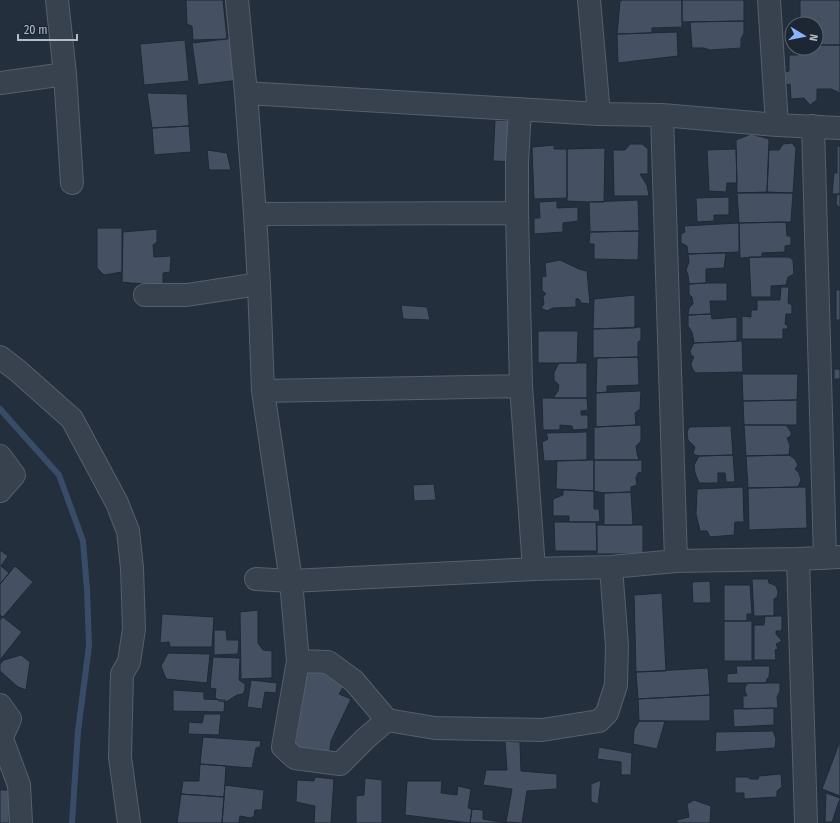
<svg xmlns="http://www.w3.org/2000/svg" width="840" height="823" font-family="'Fira Sans Condensed',sans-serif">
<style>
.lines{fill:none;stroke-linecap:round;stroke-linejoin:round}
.stream{stroke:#394c67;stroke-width:6}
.building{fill:#455162;stroke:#1f2835}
.minor-casing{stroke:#565f6c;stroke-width:24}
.minor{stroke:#38414e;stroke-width:22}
</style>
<rect width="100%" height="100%" fill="#242f3e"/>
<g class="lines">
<path class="stream" d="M0 409 59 475 83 541 87 589 89 646 78 731 72 823"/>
</g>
<path class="building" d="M186 0H223L227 39 193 40 192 26 187 24Z
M622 0H682V27L652 28V33L617 34 620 1Z
M682 0H744V21L682 22Z
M800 0H840V45H816V24H800Z
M744 21V33L741 39V48L710 50 704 48H692L690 22Z
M677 32 678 56 618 63 617 34Z
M235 38 239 80 198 85 192 43Z
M185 40 189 81 144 85 140 44Z
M816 45H840V93L831 89H817V100L810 105 804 98 791 99 790 84 786 85 785 72 789 71V55H798L797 48H816Z
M147 93 187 94 189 126 152 128Z
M495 120 519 121 517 162 493 161Z
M189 126 191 152 154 155 152 128Z
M751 134 769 139 767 192 737 193 736 140Z
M792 143 796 148 793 193 767 192 769 150H779L783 144Z
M630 144H642L648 149V174H640L647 185 649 196H614L613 150H625Z
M554 145V149H567V198L534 199 532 147Z
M837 146H840V194H832L834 173H837Z
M605 148 604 202H589L567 201V149Z
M736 149 737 183H727L726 192 709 191 707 150Z
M207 150 227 153 231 170H209Z
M737 193H793L791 222 739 223Z
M837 194H840V208L836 204Z
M729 197V215H714V221L697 222 696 198Z
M638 200 639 231 590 232 589 202Z
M557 201V208L578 207V221L563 223V232L534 234V218H540L539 202Z
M786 222 787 236H791V245L785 246V252L762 253V257L740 258 739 223Z
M739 223V252L688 254 687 246 681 243V234L685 232 684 226Z
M97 228H122V272L104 275 97 268Z
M157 229V242L153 245 154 257 171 256 170 272 163 273V285L131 283 122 282 123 232Z
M639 231 638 260 594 259V244H589L590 232Z
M726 253 724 268 706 269V283L689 284 688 275 686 270 689 262 688 254Z
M749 257H789L793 260 794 274 788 277 786 285 771 286V297H751Z
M560 260 579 269 587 271 590 304 581 303 579 299H576V307L553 308 547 311 541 308 544 304 543 296 546 294 542 290V277L546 276 545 263Z
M706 283H727V301H710L711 314 688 315 689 308 693 304 692 297 689 294V284Z
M781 287H789L788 303 792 305V314H786L785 324 788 326 787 329H783V339H742V316L751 317V310H757V300H780Z
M836 290H840V320H836Z
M635 295V328L593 329 594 299Z
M401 305 427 307 430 320 403 319Z
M711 314 712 319 737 317V341L694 343 692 332 688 326V315Z
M641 327V340L638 342V357L593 358V329Z
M538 331H578L577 363H538Z
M742 341 743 372 696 373 693 370 691 365 692 361 694 357 691 355 690 351 694 343Z
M638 357 639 385 607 386V392L596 393 597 358Z
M559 363H587V398H553L558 391 559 385 554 380V372Z
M834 369H840V379H834Z
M742 374H798L797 400 743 401Z
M641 391 640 409 635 413 636 425 596 427V393Z
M542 398H587L588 410 581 411V415H588V429L573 430 572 426 560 425V430H543Z
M797 400V425H744L743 401Z
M641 425V441L636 446 637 453 639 460H594V427Z
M744 425H786L791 432V436L787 438 790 445 789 455 746 456Z
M731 426 733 455 699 456 693 454 695 447 688 440 687 432 689 427Z
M587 432V460L544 461 542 442 548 439 546 433Z
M733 455 735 482H726L725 473H718V483H699L695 473 694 465 699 456Z
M789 455 795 459 798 465 795 469 799 473 801 480 798 487 748 488 746 456Z
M594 460H642V472L638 473 636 478 637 485 631 487V492L604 493 594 491Z
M594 460V491L556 489 557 461Z
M434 484 436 500 414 501 413 485Z
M743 487 744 522H735L734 535 710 537 707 531H700L696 514 697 489Z
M806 487 807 528 749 530 748 488Z
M563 490 594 491V509H599L600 521 596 522H569V516H553V499L563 495Z
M631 492 633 525H604V493Z
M554 522H596L597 551H555Z
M597 525H643V554H597Z
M0 550 8 556 1 566 9 573 0 584Z
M15 566 33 582 3 617 0 615V584Z
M752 579H768L769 583 772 584 776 586 778 592 777 597 774 599V616H754Z
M710 581 711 603H693L692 582Z
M724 585H750L752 614H747V621H724Z
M662 593 666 671 636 672 634 595Z
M258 610V643L263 650 272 651V678L241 679 240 612Z
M162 614 214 617 212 647H170L169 642 160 643Z
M765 616H782V628L781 631H776V634L782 641 776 644 778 649 775 650 776 660H754V625H764Z
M3 617 22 632 0 660V620Z
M724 621H752V661H724Z
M214 630H226L227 640H239L238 654 214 655Z
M168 653 210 654 207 683 166 679 161 666Z
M21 655 30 662 26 690 18 687 0 671V664L4 660Z
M213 657 240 658 239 680 245 684V690L243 694 237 695 226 702 219 701 215 697 216 689 210 688Z
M311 666 346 683 339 694 351 699 331 741 329 757 294 751 306 677Z
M736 666H770L769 677 767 679 766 683H727V674L737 673Z
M708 668 710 695 638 699 636 672Z
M251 680 277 683 276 693 265 692 262 709 247 707Z
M748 683H780V691L777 697 778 708 743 709V696H747L745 692V687Z
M173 690 204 692V699L225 700 224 712 173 711Z
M710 695V721H639L638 699Z
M774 708V725L734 727 733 709Z
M204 714H221L219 735 188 734 189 722 202 723Z
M639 721H665L657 749 633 744 634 730Z
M773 731 776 739 775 748 715 752 716 732Z
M203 737 261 741 260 747 256 748 252 768 200 764Z
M505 741 520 742 521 771 557 774V789L527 791 522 823 506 822 512 789 483 785 486 770H507Z
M840 741V796L822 789Z
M599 747 632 753 631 775H621V762L597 759Z
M200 764 226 766 224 797 181 794 183 781H199Z
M781 774 782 787 777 791V797L744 799V793H735V777H748L750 779H758L759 776Z
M315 777 334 779 331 823H314L315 806 296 802 297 780 314 781Z
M365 778 382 780V823H356V796L364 795Z
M601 780 598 804 591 802V784Z
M407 781H442L441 793 457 795 458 786 471 789 468 808 472 809 470 823 405 815Z
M225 785 264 790 262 810H255L254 816 251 818 240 816 239 823H222Z
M0 790H10L9 823H0Z
M826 793 840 798V801H839L832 822H825Z
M181 794 224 797 222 823H177Z
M694 800 711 806 710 823H677V820L689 817 687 804Z
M472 809 483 810V819L506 823H470Z"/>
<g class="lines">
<g class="minor-casing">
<path id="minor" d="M57 0 65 74 72 183
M237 0 246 93 255 214 259 284 263 391 291 581 298 661 283 747 295 758 340 764 365 739 387 720 435 728 542 730 599 721 607 713 616 685 617 646 611 567
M589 0 599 114
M769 0 777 125
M0 83 65 74
M246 93 599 114 662 115 777 125 840 128
M520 109 517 162V213L521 386 534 569
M662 115 676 561
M813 126 825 558
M255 214 517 213
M145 295H187L259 284
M0 357 18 371 72 419 117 503 128 531 132 568 134 629 129 662 122 674 120 757 129 823
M263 391 521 386
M0 456 14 475 0 491
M798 559 806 823
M256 579 291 581 534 569 611 567 676 561 798 559 840 557
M298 661 328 662 354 681 387 720
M0 705 10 719 0 741
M2 739 19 785 21 823"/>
</g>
<use href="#minor" class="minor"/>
</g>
<g transform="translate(804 36) rotate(100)"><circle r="19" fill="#1d2633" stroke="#59626f"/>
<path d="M0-3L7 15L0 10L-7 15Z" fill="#8ab4f8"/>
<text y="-6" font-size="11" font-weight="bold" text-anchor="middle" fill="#b4bcc9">N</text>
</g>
<path d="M18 34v6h59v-6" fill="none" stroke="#b4bcc9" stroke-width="2"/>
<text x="24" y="34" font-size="12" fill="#b4bcc9" stroke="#1d2633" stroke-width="3" paint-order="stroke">20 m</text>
</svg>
